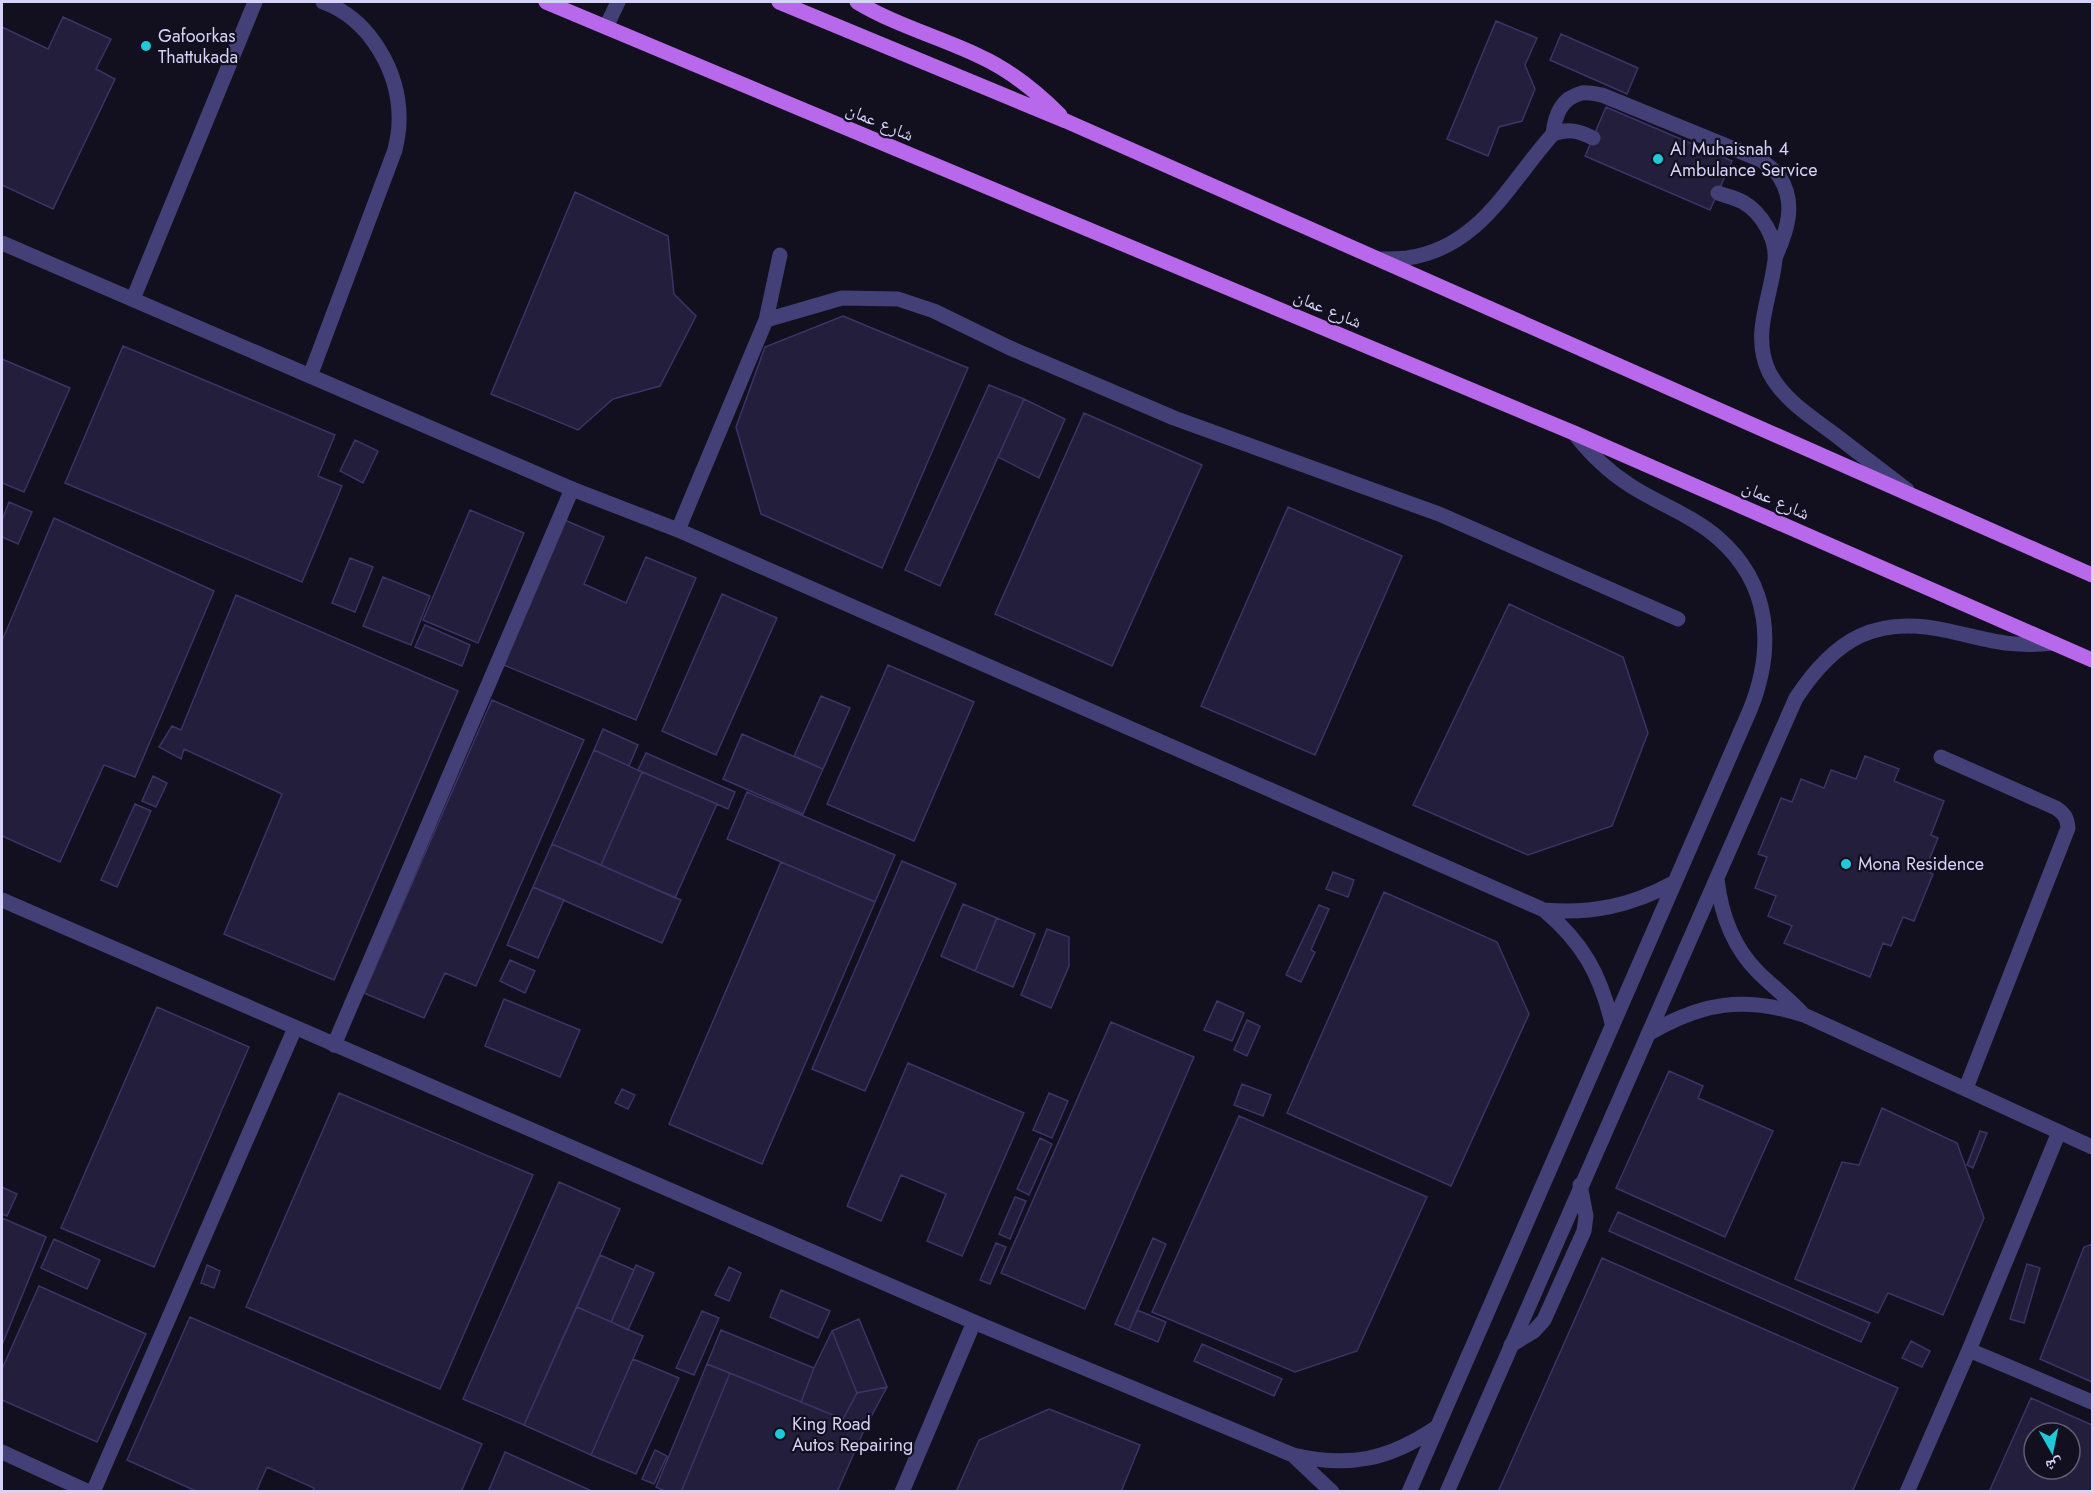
<svg xmlns="http://www.w3.org/2000/svg" width="2094" height="1493" font-family="Jost,'Noto Naskh Arabic',sans-serif">
<style>
.building{fill:#241e3d;stroke:#3c3366;stroke-width:1.5;fill-rule:evenodd}
.lines{fill:none;stroke-linecap:round;stroke-linejoin:round}
.service{stroke:#424077;stroke-width:15}
.minor{stroke:#424077;stroke-width:15}
.primary{stroke:#b868ea;stroke-width:15}
.poi-dot{fill:#1ec9da;stroke:#120f1e;stroke-width:2}
.labels{text-anchor:middle;stroke-width:4.5;stroke-linejoin:round;paint-order:stroke}
.poi-label{font-size:18px;fill:#d6d2f9;stroke:#120f1e;text-anchor:start}
.street-label{font-size:18px;fill:#d6d2f9;stroke:#120f1e}
</style>
<rect width="100%" height="100%" fill="#120f1e"/>
<path class="building" d="M63 17 111 39 96 69 115 79 53 209 2 185V27L48 49Z
M1496 21 1537 38 1525 65 1535 89 1522 121 1499 127 1488 156 1447 139Z
M1561 34 1638 68 1627 94 1550 60Z
M1606 107 1732 161 1710 210 1585 156Z
M575 192 668 236 674 294 696 316 660 386 613 399 578 430 491 394Z
M843 316 968 368 882 568 761 514 736 427 765 347Z
M123 346 335 435 318 476 342 486 302 582 65 483Z
M2 359 70 388 24 492 2 483Z
M989 385 1024 399 940 586 905 570Z
M1024 399 1065 419 1039 478 998 457Z
M1084 413 1202 465 1112 666 995 614Z
M355 440 378 451 363 483 340 471Z
M9 502 32 512 18 544 2 537V520Z
M1288 507 1402 556 1315 755 1201 706Z
M470 510 524 533 478 643 423 620Z
M54 518 214 591 135 777 104 765 60 862 2 836V641Z
M560 518 604 537 584 584 626 603 646 557 696 578 636 720 499 663Z
M350 558 373 567 355 612 332 603Z
M383 577 430 596 411 645 363 626Z
M722 594 777 618 716 755 662 731Z
M236 595 458 691 334 980 224 934 282 794 184 749 181 759 159 747 172 726 181 730Z
M1509 604 1623 657 1648 733 1612 826 1528 855 1413 805Z
M425 625 470 645 462 666 415 647Z
M888 665 974 702 914 841 827 804Z
M821 696 850 708 823 769 794 756Z
M492 700 584 740 476 986 445 973 424 1018 364 993Z
M603 729 638 745 629 766 594 750Z
M742 734 823 769 803 814 723 779Z
M594 750 642 772 601 865 552 844Z
M646 753 735 792 728 809 638 770Z
M1865 756 1899 769 1894 781 1944 801 1931 835 1938 838 1925 870 1933 874 1914 921 1903 917 1891 946 1883 943 1870 977 1784 943 1792 926 1768 916 1776 896 1755 888 1767 857 1758 854 1781 798 1792 802 1801 779 1824 788 1831 770 1856 779Z
M642 772 717 804 675 898 601 865Z
M153 776 167 783 156 807 142 801Z
M747 792 895 855 875 902 727 839Z
M135 804 151 811 117 887 101 880Z
M552 844 681 900 662 943 533 887Z
M902 861 956 884 865 1091 812 1069Z
M781 862 875 902 762 1164 669 1124Z
M1333 872 1354 880 1348 897 1326 889Z
M533 887 564 900 538 958 507 945Z
M1384 892 1497 942 1529 1014 1451 1186 1287 1113Z
M963 904 997 918 975 971 941 956Z
M1319 905 1329 909 1311 950 1315 952 1301 982 1286 975Z
M997 918 1035 934 1013 987 975 971Z
M1047 929 1069 937V966L1051 1008 1021 995Z
M510 960 535 971 525 993 500 981Z
M504 999 580 1030 560 1077 485 1046Z
M1217 1001 1244 1013 1232 1041 1204 1030Z
M157 1007 249 1047 154 1267 61 1228Z
M1247 1020 1260 1026 1247 1056 1234 1050Z
M1111 1022 1194 1057 1085 1309 1001 1273Z
M908 1063 1024 1113 962 1256 927 1241 946 1194 901 1175 881 1221 847 1206Z
M1669 1071 1703 1086 1698 1098 1773 1131 1725 1237 1616 1188Z
M1242 1084 1271 1095 1263 1116 1234 1105Z
M622 1089 635 1095 628 1109 615 1103Z
M339 1093 533 1175 440 1389 246 1307Z
M1049 1093 1068 1101 1052 1138 1033 1130Z
M1882 1108 1957 1143 1984 1218 1943 1315 1888 1293 1878 1313 1795 1279 1842 1162 1859 1165Z
M1239 1116 1427 1197 1357 1351 1295 1372 1152 1312Z
M1980 1131 1987 1133 1973 1168 1967 1165Z
M1040 1138 1052 1144 1029 1195 1017 1189Z
M559 1182 620 1209 524 1425 463 1399Z
M2 1187 17 1194 7 1216 2 1214Z
M1015 1197 1026 1201 1010 1239 999 1234Z
M1618 1212 1870 1323 1861 1342 1609 1231Z
M2 1218 46 1237 2 1345Z
M1153 1238 1166 1244 1129 1330 1115 1324Z
M54 1239 100 1260 87 1289 41 1268Z
M996 1243 1006 1247 990 1284 980 1280Z
M2092 1244V1382L2040 1359 2084 1247Z
M600 1255 634 1270 611 1322 577 1307Z
M1602 1258 1898 1388 1852 1492H1498Z
M2027 1264 2040 1268 2024 1323 2010 1319Z
M207 1265 220 1271 214 1288 201 1283Z
M636 1265 654 1273 628 1330 611 1322Z
M729 1267 741 1273 729 1301 715 1295Z
M39 1286 146 1334 97 1442 2 1400V1369Z
M781 1290 830 1311 818 1338 770 1317Z
M577 1307 643 1336 591 1455 524 1425Z
M1137 1310 1166 1322 1158 1342 1129 1330Z
M702 1311 719 1318 694 1375 676 1368Z
M190 1317 482 1444 461 1492H312L314 1488 267 1467 256 1492H198L127 1460Z
M859 1319 887 1387 857 1393 832 1331Z
M721 1330 814 1368 801 1402 707 1364Z
M832 1331 857 1393 843 1419 801 1402 814 1368Z
M1911 1341 1930 1351 1922 1367 1902 1358Z
M1202 1344 1282 1379 1274 1396 1194 1361Z
M633 1359 679 1378 636 1474 591 1455Z
M707 1364 730 1373 681 1492H667L656 1487Z
M730 1373 865 1428 837 1492H681Z
M887 1387 865 1428 843 1419 857 1393Z
M2031 1398 2092 1425V1492H1989ZM2034 1433H2070V1469H2034Z
M1049 1409 1140 1445 1121 1492H956L979 1440Z
M655 1450 667 1456 654 1484 642 1479Z
M505 1452 594 1492H488Z"/>
<g class="lines">
<path class="service" d="M1553 134C1555 115 1561 98 1582 93 1588 92 1596 94 1602 95L1761 160C1767 165 1775 170 1779 176 1797 203 1787 231 1775 258
M1718 193C1726 196 1736 198 1743 202 1762 213 1777 239 1775 260 1771 298 1751 334 1769 372 1784 401 1813 418 1838 437 1861 455 1884 472 1907 490
M1379 259C1388 259 1398 259 1407 258 1480 248 1509 183 1553 134 1569 128 1579 131 1593 138
M133 299 255 2
M1941 757 2056 808C2065 814 2067 818 2068 828L1966 1088
M334 1045 572 489
M1511 1345 1534 1331 1544 1320 1584 1231 1586 1216 1580 1185
M1969 1350 2092 1402
M2 1452 89 1492
M93 1492 295 1028
M902 1492 974 1322
M1907 1492 1969 1350 2059 1132"/>
<path class="minor" d="M606 27 618 2
M2 243 572 489 678 530 1544 910C1583 943 1600 974 1612 1023
M766 320 842 298 898 299 934 311 1010 348 1174 418 1439 514 1678 619
M310 376 395 150C397 141 399 132 399 123 401 73 370 19 323 2
M678 530 766 320 780 255
M1717 879C1721 914 1732 946 1758 972 1772 986 1788 998 1802 1013
M2 900 974 1322 1293 1455C1349 1468 1389 1460 1437 1427
M1544 910C1591 914 1631 906 1673 883
M1648 1034C1702 1002 1744 996 1804 1015L2092 1147
M1295 1457 1332 1492
M1409 1492 1750 710C1775 648 1771 584 1718 538 1693 516 1659 504 1631 486 1609 472 1590 454 1574 433
M1447 1492 1796 698C1835 639 1876 614 1949 631 1990 640 2010 648 2053 643"/>
<path class="primary" d="M546 2 1574 433 2092 660
M779 2 1066 121 2092 575
M857 2C895 25 939 37 979 56 1010 70 1036 91 1060 115"/>
</g>
<g class="poi-dot">
<circle cx="146" cy="46" r="6"/>
<circle cx="1658" cy="159" r="6"/>
<circle cx="1846" cy="864" r="6"/>
<circle cx="780" cy="1434" r="6"/>
</g>
<g class="labels">
<g class="poi-label">
<text x="158" y="42">Gafoorkas<tspan x="158" dy="21">Thattukada</tspan></text>
<text x="1670" y="155">Al Muhaisnah 4<tspan x="1670" dy="21">Ambulance Service</tspan></text>
<text x="1858" y="870">Mona Residence</text>
<text x="792" y="1430">King Road<tspan x="792" dy="21">Autos Repairing</tspan></text>
</g>
<g class="street-label">
<text transform="translate(880 122) rotate(23)" y="6">شارع عمان</text>
<text transform="translate(1328 309) rotate(23)" y="6">شارع عمان</text>
<text transform="translate(1776 500) rotate(24)" y="6">شارع عمان</text>
</g>
</g>
<rect width="2094" height="1493" fill="none" stroke="#d6d2f9" stroke-width="6"/>
<g transform="translate(2052 1451) rotate(171)"><circle r="28" fill="#120f1e" stroke="#605d76" stroke-width="1.5"/>
<path d="M0-4.5L10 22L0 15L-10 22Z" fill="#1ec9da"/>
<text y="-9" font-size="16" font-weight="bold" text-anchor="middle" fill="#d6d2f9">ش</text>
</g>
</svg>
